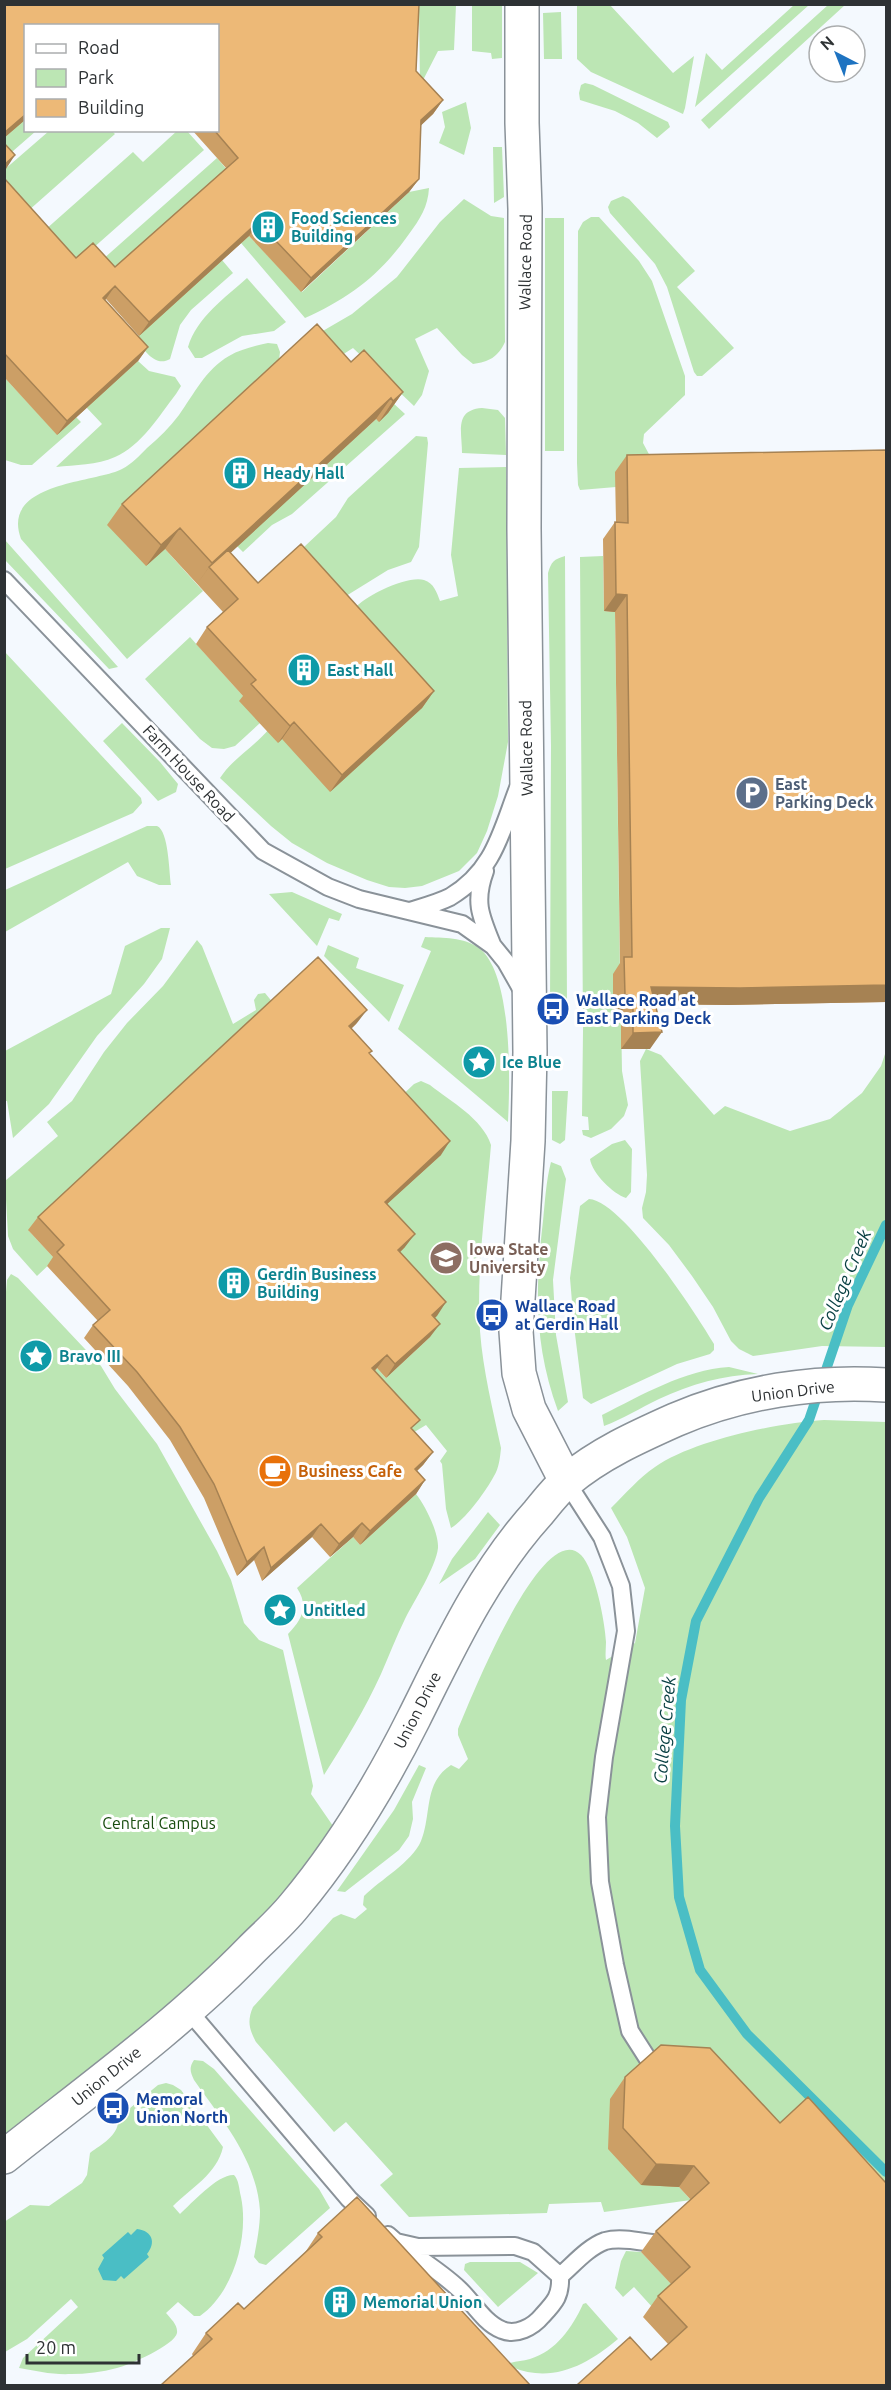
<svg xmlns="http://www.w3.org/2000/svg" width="891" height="2390" font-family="Ubuntu,sans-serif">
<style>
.green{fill:#bce6b4}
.water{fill:#4abec5}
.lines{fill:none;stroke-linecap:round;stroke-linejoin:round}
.stream{stroke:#4abec5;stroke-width:10}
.service-casing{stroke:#8a9299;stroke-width:20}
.minor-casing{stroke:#8a9299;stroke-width:36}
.service{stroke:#fff;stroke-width:16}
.minor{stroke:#fff;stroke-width:33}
.wall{fill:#cc9f66}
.shaded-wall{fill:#a68253}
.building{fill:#edb977;stroke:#a68253;stroke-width:1.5}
.labels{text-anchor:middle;stroke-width:6;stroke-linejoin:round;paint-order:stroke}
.culture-label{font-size:16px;font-weight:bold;fill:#0d838f;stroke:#fff;text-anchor:start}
.street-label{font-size:16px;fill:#2e3234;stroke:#fff}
.service-label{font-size:16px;font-weight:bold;fill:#4e5e75;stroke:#fff;text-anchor:start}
.transit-label{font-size:16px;font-weight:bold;fill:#164399;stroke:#fff;text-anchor:start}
.education-label{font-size:16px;font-weight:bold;fill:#785e54;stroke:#fff;text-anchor:start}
.food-label{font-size:16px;font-weight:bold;fill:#c56008;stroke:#fff;text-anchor:start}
.park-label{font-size:16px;fill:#184c0e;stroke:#fff}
.water-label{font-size:18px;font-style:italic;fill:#083f42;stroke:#fff}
</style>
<rect width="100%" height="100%" fill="#f4f9fe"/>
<path class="green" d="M419 5H456L454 50 438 51 420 86Z
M472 5H502V58L492 59 491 53 472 51Z
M577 5H610L673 73 694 56 685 108 683 114 591 72 577 59Z
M794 5H809L695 107 706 53 722 70Z
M828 5H845L709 129 701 120Z
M561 12 562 59H544L543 13Z
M585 83 593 85 668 122 670 127 657 138 638 123 615 111 580 100 579 93 581 85Z
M466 102 471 128 464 155 439 143 445 127 442 112Z
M25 119 26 130 36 131 5 158 4 138Z
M178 130 187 131 204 150 66 272 36 238 133 152 143 162Z
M49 131H112L115 134 19 219 5 202 4 170Z
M493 147H502L504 197 494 203Z
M217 158 228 171 105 281 93 268Z
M429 188C428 207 420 219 409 234 381 274 350 298 305 318L241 243 249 236 302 292 409 192Z
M623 196 629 199 695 271 677 287 734 348 702 376H697L694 372 667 287 655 264 610 213 608 207 611 201Z
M464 199 491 216 504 218 505 342C498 357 489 362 473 364L462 355 437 328 415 339 429 371 422 395 414 406 353 348 342 355 321 332 352 314 397 277 440 222Z
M591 217H599L639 261 652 281 685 376V395L644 434 643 443 658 471 616 487 580 490 578 485 577 463 578 231 583 222Z
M545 218H564V451H545Z
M222 260 233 273 191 310 180 325 170 359C155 368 144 349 135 339Z
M247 278 286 322 274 331 242 336 202 358H195L188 347C197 317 225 298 247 278Z
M268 343 277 344 280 352 278 368 165 549 203 591 127 659 21 539C0 482 95 483 122 469 132 464 140 455 147 448 159 438 170 427 179 415 194 394 206 369 229 356 241 349 255 346 268 343Z
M138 361 149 371 175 377 181 386 176 394C159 416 141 446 115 457 97 465 75 465 56 467L102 424 86 407Z
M354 367 405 414 292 514 272 525 243 552 237 546 376 419 379 421Z
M4 377 57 434 76 417 81 422 32 465H21L5 460Z
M482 408 498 410 505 418 506 455 462 453C462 432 454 410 482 408Z
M416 436 427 437 428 443 419 547 411 562 388 570 346 596 289 561 336 517 348 498Z
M506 467 508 742 498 796 487 831 477 853 459 871 422 886 405 888 389 887 367 880 327 863 292 843 271 826 220 778C233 758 254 747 269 729 299 691 323 646 354 609 364 596 408 575 424 580 434 583 437 593 440 601L458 596 451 555 459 468Z
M4 540H5L118 667 109 669 5 560Z
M565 556 567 1007H550L551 746 548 573C551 562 554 559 565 556Z
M603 556 604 611 615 612 620 974 613 1012H621L622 1071 628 1105 624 1116 611 1129 591 1138 583 1135 582 1130H589L588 1117 582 1116 583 1031 580 557Z
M190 637 244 697 260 723 235 746 224 749 212 748 200 739 145 679Z
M4 651 141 798 142 803 133 813 5 869Z
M122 723 160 762 178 784 176 792 158 801 103 741Z
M147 826C148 826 156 826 157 826 169 831 169 873 171 885H159L137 876 128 862 5 932V890Z
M292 892 342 914 339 921 329 918 317 946 269 894Z
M161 928H170L162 959 144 984 97 1036 49 1104 13 1138 7 1101H5V1051L111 994 125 946Z
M425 937C443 938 464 937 479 948 513 974 510 1082 508 1122L398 1029 431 951 421 947Z
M197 940 202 946 233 1024 256 1010 254 1000 258 994 265 993 274 1004 29 1231 55 1259 37 1276 13 1249 8 1236 5 1181 58 1136 47 1122 72 1101 104 1052 127 1023 163 986Z
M328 945 359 958 356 968 404 985 389 1022 324 956Z
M646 1049 661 1055 714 1115 725 1106 790 1131 830 1119 862 1093 881 1066 886 1051V1347L822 1346 753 1356 739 1349 731 1341 713 1307 692 1276 669 1245 643 1218 642 1208 646 1192 647 1175 640 1061Z
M421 1081 430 1085C451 1102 482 1118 491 1145 486 1206 476 1270 480 1331 483 1371 493 1410 501 1448 500 1458 499 1468 494 1476 486 1491 465 1520 451 1528L446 1509 442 1464 440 1461 447 1451 426 1425 411 1434 363 1381 377 1368 386 1378 430 1337 375 1215 393 1104 414 1084Z
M552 1091H568L565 1140 560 1144 552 1140Z
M625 1140 632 1149 631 1192 626 1198C613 1194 592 1173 590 1159L612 1144Z
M551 1162 561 1166 566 1179 553 1280 556 1335 568 1402 558 1411C534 1346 535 1289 543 1221 545 1202 546 1181 551 1162Z
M589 1199C623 1201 696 1314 714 1344V1350L710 1354 677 1364 591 1404 583 1398 574 1326 570 1278 580 1206Z
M11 1274 18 1278 101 1366 115 1389 157 1444 217 1551 231 1580 244 1623 259 1640 283 1650 310 1772 313 1786 311 1794 342 1839 293 1908 4 2157V1316L7 1280Z
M729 1367 758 1374C723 1375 691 1384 659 1399 640 1408 623 1419 604 1426L602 1415C642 1395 684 1370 729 1367Z
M824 1420 886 1422V2220L679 2187 691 2200 604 2212 601 2202 549 2204 547 2213 409 2217 380 2185 393 2174 346 2122 334 2132 256 2042C249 2029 247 2021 253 2007L333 1918 341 1914 355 1919 367 1909 363 1905 364 1896C380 1880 412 1862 421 1841 432 1814 423 1783 451 1765L459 1769 468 1759 458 1735V1729C468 1706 542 1516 581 1555 595 1569 605 1622 606 1642 606 1648 605 1655 606 1660L635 1643 645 1588 627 1537 611 1508C625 1494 639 1478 655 1467 694 1440 777 1423 824 1420Z
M416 1494C425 1505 439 1533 438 1548 436 1567 414 1601 405 1619 396 1637 389 1656 381 1674 365 1709 345 1742 324 1775L288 1634C302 1620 309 1606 297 1588L353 1537 360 1545Z
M488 1512 500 1525 475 1559 439 1584 452 1559Z
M419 1765 426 1768 412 1802 413 1819 409 1836 399 1850 345 1892 337 1891 394 1810Z
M194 2060 203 2061 214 2069 319 2189 330 2208 266 2265 259 2263 254 2257C257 2242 260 2226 260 2211 257 2160 222 2120 194 2080 190 2072 189 2067 194 2060Z
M166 2083 173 2085 181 2090 223 2147C217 2174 191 2188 173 2206L180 2214C192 2203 218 2174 234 2175 239 2180 239 2189 241 2197 249 2236 234 2292 200 2316H194L178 2302 166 2313C171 2319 178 2325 177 2333 175 2345 129 2365 117 2368 102 2372 86 2374 71 2374 53 2375 36 2371 19 2368L23 2358 78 2307 71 2299 27 2339 5 2352 4 2222 30 2205 49 2206 82 2183 87 2175 90 2153C102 2144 120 2135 118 2118L158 2085Z
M626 2251 641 2252 675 2288 653 2308 634 2287 623 2297 615 2288 621 2261Z
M470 2262H520L538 2273 498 2307 464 2270 465 2264Z
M586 2303 618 2339C587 2365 552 2384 512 2367L510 2363C517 2361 523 2361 530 2359 556 2351 572 2328 583 2304Z"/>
<path class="water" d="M137 2229C153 2231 156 2243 147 2254L149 2257 124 2279 121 2276 116 2281 103 2280 98 2269 104 2258 102 2255 128 2232 131 2235Z"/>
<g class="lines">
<path class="stream" d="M886 1225 848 1305 809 1420 759 1498 696 1621 681 1700 675 1826 679 1897 700 1970 747 2034 886 2172"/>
<g class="service-casing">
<path id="service" d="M4 580 263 851 328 887 359 899 462 924 493 946 506 962 523 992
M485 871C474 901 480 915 492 944
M410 911C423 907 438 903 450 897 494 871 501 832 518 788
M566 1481 602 1537 621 1586 626 1631 604 1757 597 1817 600 1882 615 1965 630 2031 653 2067
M188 2010 349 2199 367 2216
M388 2235 396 2242C416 2257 440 2271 459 2289 472 2301 484 2323 502 2330 516 2336 533 2327 542 2316 555 2302 561 2296 560 2276L533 2252 515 2246 418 2247 396 2242
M560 2276C573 2265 588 2247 605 2241 619 2237 638 2241 652 2243"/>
</g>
<g class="minor-casing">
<path id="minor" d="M522 4V123L525 209 524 529 530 1052 528 1141 516 1331 519 1373 529 1409 566 1481
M4 2157C88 2090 176 2027 251 1950 265 1936 281 1922 294 1906 341 1850 381 1784 414 1718 450 1646 483 1574 538 1513 547 1502 556 1490 567 1481 599 1454 637 1437 675 1420 740 1392 815 1380 886 1385"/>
</g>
<use href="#service" class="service"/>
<use href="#minor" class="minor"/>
</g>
<path class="wall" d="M4 4H419L416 71 443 100 433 114 421 125 419 179 409 192 301 292 249 236 139 336 106 299 105 300 148 347 138 361 57 435 4 377V178L76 258 93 243 115 267 226 168 192 130H218V26H26V119L4 138Z
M351 362 403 392 388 413 379 422 376 419 230 553 258 583 434 691 422 708 330 792 282 739 278 743 239 701 243 696 196 644 207 627 223 612 165 549 146 566 107 525 122 504Z
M886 450V1002L728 1005 655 1004 650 1049H621V1012H613V974L620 963 615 612 604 611 603 539 615 522H616L615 472 627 455Z
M357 1023 351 1029 441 1155 387 1204 405 1247 400 1252 446 1302 434 1318 430 1337 386 1378 377 1368 375 1371 413 1430 433 1452 423 1465 417 1471 425 1480 416 1494 360 1545 353 1537 330 1557 312 1537 262 1581 254 1560 237 1576 204 1498 170 1440 128 1386 84 1338 93 1325 98 1321 47 1266 53 1257 28 1230 38 1217Z
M625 2077 780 2123 886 2183 651 2360 668 2344 643 2317 658 2296 671 2284 641 2252 656 2231 691 2200 679 2187 641 2185 608 2149 610 2099Z
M318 2233 530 2385 193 2356 192 2354 206 2333 244 2309 304 2255V2254Z"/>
<path class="shaded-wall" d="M443 100 433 114 412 134 421 120Z
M26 114V119L4 138V133Z
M15 155 6 169 4 170V165Z
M419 179 409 192 301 292 311 278Z
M258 222 249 236 139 336 149 322Z
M115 286 106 299 93 311 103 298Z
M148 347 138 361 57 435 67 421Z
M403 392 388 413 379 422 393 401Z
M391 398 376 419 212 570 209 567 197 584 212 563Z
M180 528 165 549 146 566 161 545Z
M616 594 627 595 615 612 604 611Z
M434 691 422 708 330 792 342 775Z
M294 722 282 739 278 743 290 726Z
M886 985V1002L728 1005 639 1004 651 987Z
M625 995H633L621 1012H613Z
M367 1010 357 1023 339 1040 349 1026Z
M662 1032 650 1049H621L633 1033Z
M450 1141 441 1155 375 1215 385 1202Z
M415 1234 405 1247 388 1264 398 1250Z
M446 1302 437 1316 423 1329 432 1315Z
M440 1324 430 1337 386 1378 395 1364Z
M387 1355 377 1368 363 1381 372 1368Z
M433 1452 423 1465 405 1482 415 1469Z
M425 1480 416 1494 360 1545 370 1531Z
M362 1523 353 1537 330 1557 339 1544Z
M321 1524 312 1537 262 1581 271 1568Z
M264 1547 254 1560 237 1576 247 1562Z
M656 2164 694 2166 679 2187 641 2185Z"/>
<path class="building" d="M4 4H419L416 71 443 100 421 120 419 179 311 278 258 222 149 322 115 286 103 298 148 347 67 421 4 353V178L76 258 93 243 115 267 238 158 214 130H218V26H26V114L4 133Z
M4 143 15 155 4 165Z
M317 324 351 362 364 350 403 392 393 401 391 398 212 563 180 528 161 545 122 504Z
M886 450V985L740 988 651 987 662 1032 633 1033V995H625L624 957H632L627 595 616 594 615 522 628 523 627 455Z
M301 544 434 691 342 775 294 722 290 726 251 684 256 680 207 627 238 599 209 567 228 550 258 583Z
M318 957 367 1010 349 1026 372 1051 369 1053 450 1141 385 1202 415 1234 398 1250 446 1302 432 1315 440 1324 395 1364 387 1355 372 1368 420 1420 411 1428 433 1452 415 1469 425 1480 370 1531 362 1523 339 1544 321 1524 271 1568 264 1547 247 1562 214 1484 180 1427 137 1372 93 1325 110 1310 57 1252 64 1245 38 1217Z
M661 2045 710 2048 780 2123 808 2097 886 2183V2385H577L630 2337 651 2360 687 2327 658 2296 690 2267 656 2231 709 2183 694 2166 656 2164 623 2128 625 2077Z
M357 2197 530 2385H161L212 2339 206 2333 238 2303 244 2309 322 2237 318 2233Z"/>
<defs>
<g id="building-disc" transform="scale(1.725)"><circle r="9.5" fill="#0f9aa8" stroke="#fff"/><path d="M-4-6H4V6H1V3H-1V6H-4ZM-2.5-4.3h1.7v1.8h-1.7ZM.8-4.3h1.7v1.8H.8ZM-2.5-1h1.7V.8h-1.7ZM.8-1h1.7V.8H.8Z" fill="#fff"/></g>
<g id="parking-disc" transform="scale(1.725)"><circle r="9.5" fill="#5c6f8a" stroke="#fff"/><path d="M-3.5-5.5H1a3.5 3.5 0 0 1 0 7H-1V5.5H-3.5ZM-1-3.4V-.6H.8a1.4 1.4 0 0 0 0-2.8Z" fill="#fff"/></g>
<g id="bus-disc" transform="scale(1.725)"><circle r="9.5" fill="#1a4fb4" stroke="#fff"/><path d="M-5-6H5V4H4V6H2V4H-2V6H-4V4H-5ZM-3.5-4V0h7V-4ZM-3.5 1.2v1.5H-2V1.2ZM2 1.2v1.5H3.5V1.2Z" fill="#fff"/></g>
<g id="sight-disc" transform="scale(1.725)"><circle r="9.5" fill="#0f9aa8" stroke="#fff"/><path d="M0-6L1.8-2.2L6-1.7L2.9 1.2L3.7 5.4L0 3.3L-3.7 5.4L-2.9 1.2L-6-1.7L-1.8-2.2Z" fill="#fff"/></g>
<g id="university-disc" transform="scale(1.725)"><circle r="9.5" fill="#8d6e63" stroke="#fff"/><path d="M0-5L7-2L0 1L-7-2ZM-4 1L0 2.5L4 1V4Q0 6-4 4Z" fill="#fff"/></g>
<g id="cafe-disc" transform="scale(1.725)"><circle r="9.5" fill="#e8710a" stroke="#fff"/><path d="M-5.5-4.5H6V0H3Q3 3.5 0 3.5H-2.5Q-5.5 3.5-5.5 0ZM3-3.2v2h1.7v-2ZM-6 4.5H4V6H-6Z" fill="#fff"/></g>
</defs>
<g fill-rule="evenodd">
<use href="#building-disc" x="268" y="227"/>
<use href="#building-disc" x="240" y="473"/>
<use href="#building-disc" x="304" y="670"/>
<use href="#parking-disc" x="752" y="793"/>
<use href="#bus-disc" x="553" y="1009"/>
<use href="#sight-disc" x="479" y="1062"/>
<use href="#university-disc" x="446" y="1258"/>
<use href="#building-disc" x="234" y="1283"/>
<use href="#bus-disc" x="492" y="1315"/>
<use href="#sight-disc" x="36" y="1356"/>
<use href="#cafe-disc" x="275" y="1471"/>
<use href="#sight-disc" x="280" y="1610"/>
<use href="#bus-disc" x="113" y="2108"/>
<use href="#building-disc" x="340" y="2302"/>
</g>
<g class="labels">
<g class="culture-label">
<text x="291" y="224">Food Sciences<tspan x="291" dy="18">Building</tspan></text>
<text x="263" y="479">Heady Hall</text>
<text x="327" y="676">East Hall</text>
<text x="502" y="1068">Ice Blue</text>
<text x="257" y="1280">Gerdin Business<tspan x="257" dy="18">Building</tspan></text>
<text x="59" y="1362">Bravo III</text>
<text x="303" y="1616">Untitled</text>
<text x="363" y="2308">Memorial Union</text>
</g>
<g class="street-label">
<text transform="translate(525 262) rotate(-89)" y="6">Wallace Road</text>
<text transform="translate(526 748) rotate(-91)" y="6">Wallace Road</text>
<text transform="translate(189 773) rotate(47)" y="6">Farm House Road</text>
<text transform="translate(793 1391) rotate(-7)" y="6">Union Drive</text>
<text transform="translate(417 1710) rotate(-63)" y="6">Union Drive</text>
<text transform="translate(106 2076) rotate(-39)" y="6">Union Drive</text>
</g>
<g class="service-label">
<text x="775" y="790">East<tspan x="775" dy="18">Parking Deck</tspan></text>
</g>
<g class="transit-label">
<text x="576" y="1006">Wallace Road at<tspan x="576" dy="18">East Parking Deck</tspan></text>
<text x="515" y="1312">Wallace Road<tspan x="515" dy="18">at Gerdin Hall</tspan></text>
<text x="136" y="2105">Memoral<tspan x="136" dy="18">Union North</tspan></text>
</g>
<g class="education-label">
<text x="469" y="1255">Iowa State<tspan x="469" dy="18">University</tspan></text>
</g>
<g class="food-label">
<text x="298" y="1477">Business Cafe</text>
</g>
<g class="park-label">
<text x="159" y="1829">Central Campus</text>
</g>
<g class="water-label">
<text transform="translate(845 1280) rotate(-67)" y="6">College Creek</text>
<text transform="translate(665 1730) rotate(-85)" y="6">College Creek</text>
</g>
</g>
<rect width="891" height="2390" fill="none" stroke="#2e3234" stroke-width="12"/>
<rect x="24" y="24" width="195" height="108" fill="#ffffff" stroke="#abadae" stroke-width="1.5"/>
<rect x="36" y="44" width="30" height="9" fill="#ffffff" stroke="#abadae" stroke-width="1.5"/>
<text x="78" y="54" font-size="18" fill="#2e3234">Road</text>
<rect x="36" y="69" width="30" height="18" fill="#bce6b4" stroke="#abadae" stroke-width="1.5"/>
<text x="78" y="84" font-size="18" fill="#2e3234">Park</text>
<rect x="36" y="99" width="30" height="18" fill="#edb977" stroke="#abadae" stroke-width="1.5"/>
<text x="78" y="114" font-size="18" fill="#2e3234">Building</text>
<g transform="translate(837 54) rotate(318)"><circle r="28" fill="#ffffff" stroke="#abadae" stroke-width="1.5"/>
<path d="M0-4.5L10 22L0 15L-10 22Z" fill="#1e73c1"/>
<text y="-9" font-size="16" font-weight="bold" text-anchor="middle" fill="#2e3234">N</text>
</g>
<path d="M27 2354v9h112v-9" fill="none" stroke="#2e3234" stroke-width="3"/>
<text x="36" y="2354" font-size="18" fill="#2e3234" stroke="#ffffff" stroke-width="4.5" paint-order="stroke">20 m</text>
</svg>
